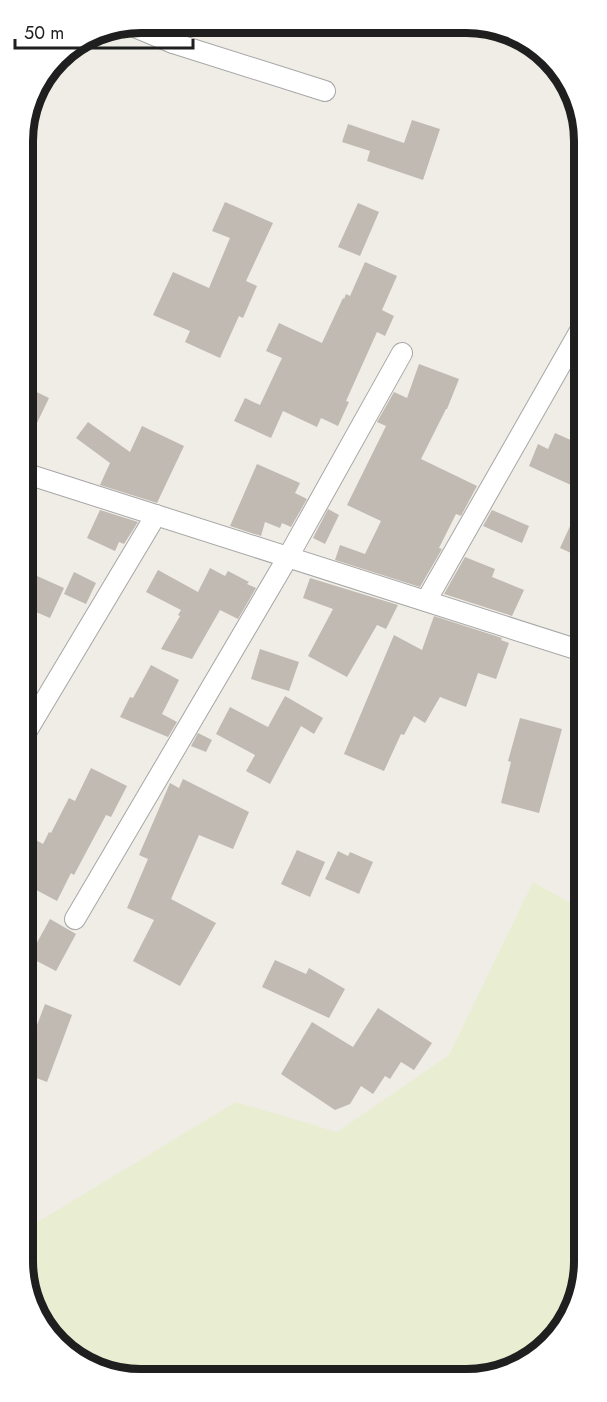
<svg xmlns="http://www.w3.org/2000/svg" width="607" height="1402" viewBox="0 0 607 1402" font-family="Jost,sans-serif">
<style>
.farmland{fill:#e9eed2}
.building{fill:#c0bab2}
.lines{fill:none;stroke-linecap:round;stroke-linejoin:round}
.street-casing{stroke:#a6a6a6;stroke-width:22}
.street{stroke:#fff;stroke-width:20}
.rim{fill:none;stroke:#1f1f1f;stroke-width:8}
</style>
<rect width="100%" height="100%" fill="#f0ede6"/>
<polygon class="farmland" points="533,882 583,910 584,1269 555,1339 496,1376 118,1377 58,1345 26,1291 26,1229 236,1102 337,1132 449,1055"/>
<g class="building">
<polygon points="412,120 440,129 423,180 367,161 370,151 342,142 348,124 404,143"/>
<polygon points="225,202 273,223 246,281 257,286 243,318 239,316 220,358 185,342 190,331 153,315 173,272 209,288 230,238 212,231"/>
<polygon points="358,203 379,212 360,256 338,247"/>
<polygon points="365,262 397,276 382,310 394,316 385,336 377,332 346,401 349,402 338,426 321,418 317,427 283,411 271,438 234,421 245,398 260,405 282,358 266,351 279,323 322,343 343,298 344,299 346,294 350,296"/>
<polygon points="419,364 459,379 447,409 446,409 421,459 477,486 461,516 456,514 439,548 442,549 420,587 335,560 340,545 365,554 381,521 347,505 386,426 377,422 394,392 407,398"/>
<polygon points="24,386 49,398 24,450"/>
<polygon points="88,422 130,452 142,426 184,446 157,503 100,485 110,463 76,438"/>
<polygon points="555,433 582,445 582,490 529,466 538,444 548,449"/>
<polygon points="257,464 300,483 295,493 307,499 291,527 282,523 280,528 265,522 261,536 230,526"/>
<polygon points="582,500 582,558 560,548"/>
<polygon points="328,509 339,515 325,544 313,538"/>
<polygon points="100,510 138,522 124,544 119,542 115,551 87,538"/>
<polygon points="492,510 529,526 522,543 483,526"/>
<polygon points="465,557 495,569 492,577 524,590 512,616 444,594"/>
<polygon points="210,568 225,576 228,571 249,582 247,584 256,588 238,619 220,610 192,659 161,649 180,616 178,615 181,610 146,592 158,570 198,592"/>
<polygon points="74,572 96,583 86,604 64,594"/>
<polygon points="37,576 64,588 50,618 24,607"/>
<polygon points="310,578 398,605 386,629 377,625 347,677 308,656 333,609 303,598"/>
<polygon points="434,616 502,638 501,640 509,643 496,679 478,673 466,707 440,697 425,723 414,716 404,735 401,734 384,771 344,754 394,635 422,650"/>
<polygon points="260,649 299,662 289,691 251,679"/>
<polygon points="151,665 179,680 162,714 177,722 168,737 120,717 130,697 133,698"/>
<polygon points="285,696 323,718 314,734 301,726 270,784 246,771 255,755 216,734 230,707 268,727"/>
<polygon points="520,718 562,729 539,813 501,803 511,762 508,761"/>
<polygon points="198,733 212,740 206,752 191,746"/>
<polygon points="91,768 127,786 111,817 106,815 74,875 71,873 57,901 25,884 25,834 43,844 49,832 51,833 69,798 75,801"/>
<polygon points="183,779 249,812 233,849 199,835 171,899 216,923 180,986 133,961 154,920 127,908 148,859 139,855 170,783 179,788"/>
<polygon points="297,850 325,862 310,897 281,884"/>
<polygon points="338,851 348,856 350,852 373,862 359,894 325,879"/>
<polygon points="50,919 76,934 56,971 29,957"/>
<polygon points="275,960 306,974 309,968 345,989 329,1018 262,987"/>
<polygon points="45,1004 72,1015 47,1082 26,1074 26,1054"/>
<polygon points="378,1008 432,1043 414,1070 401,1062 390,1079 385,1076 373,1094 361,1086 350,1104 335,1110 281,1074 312,1022 353,1047"/>
</g>
<g class="lines">
<g class="street-casing">
<g id="street">
<polyline points="130,25 173,43 184,23"/>
<polyline points="173,43 325,91"/>
<polyline points="24,473 582,651"/>
<polyline points="426,601 581,329"/>
<polyline points="25,734 156,515"/>
<polyline points="75,919 288,557 402,353"/>
</g>
</g>
<use href="#street" class="street"/>
</g>
<path d="M0 0H607V1402H0ZM141 33H466A108 108 0 0 1 574 141V1261A108 108 0 0 1 466 1369H141A108 108 0 0 1 33 1261V141A108 108 0 0 1 141 33Z" fill="#fff" fill-rule="evenodd"/>
<path class="rim" d="M141 33H466A108 108 0 0 1 574 141V1261A108 108 0 0 1 466 1369H141A108 108 0 0 1 33 1261V141A108 108 0 0 1 141 33Z"/>
<path d="M15 39v9h178v-9" fill="none" stroke="#1f1f1f" stroke-width="3"/>
<text x="24" y="39" font-size="18" fill="#1f1f1f" stroke="#ffffff" stroke-width="4.5" paint-order="stroke">50 m</text>
</svg>
